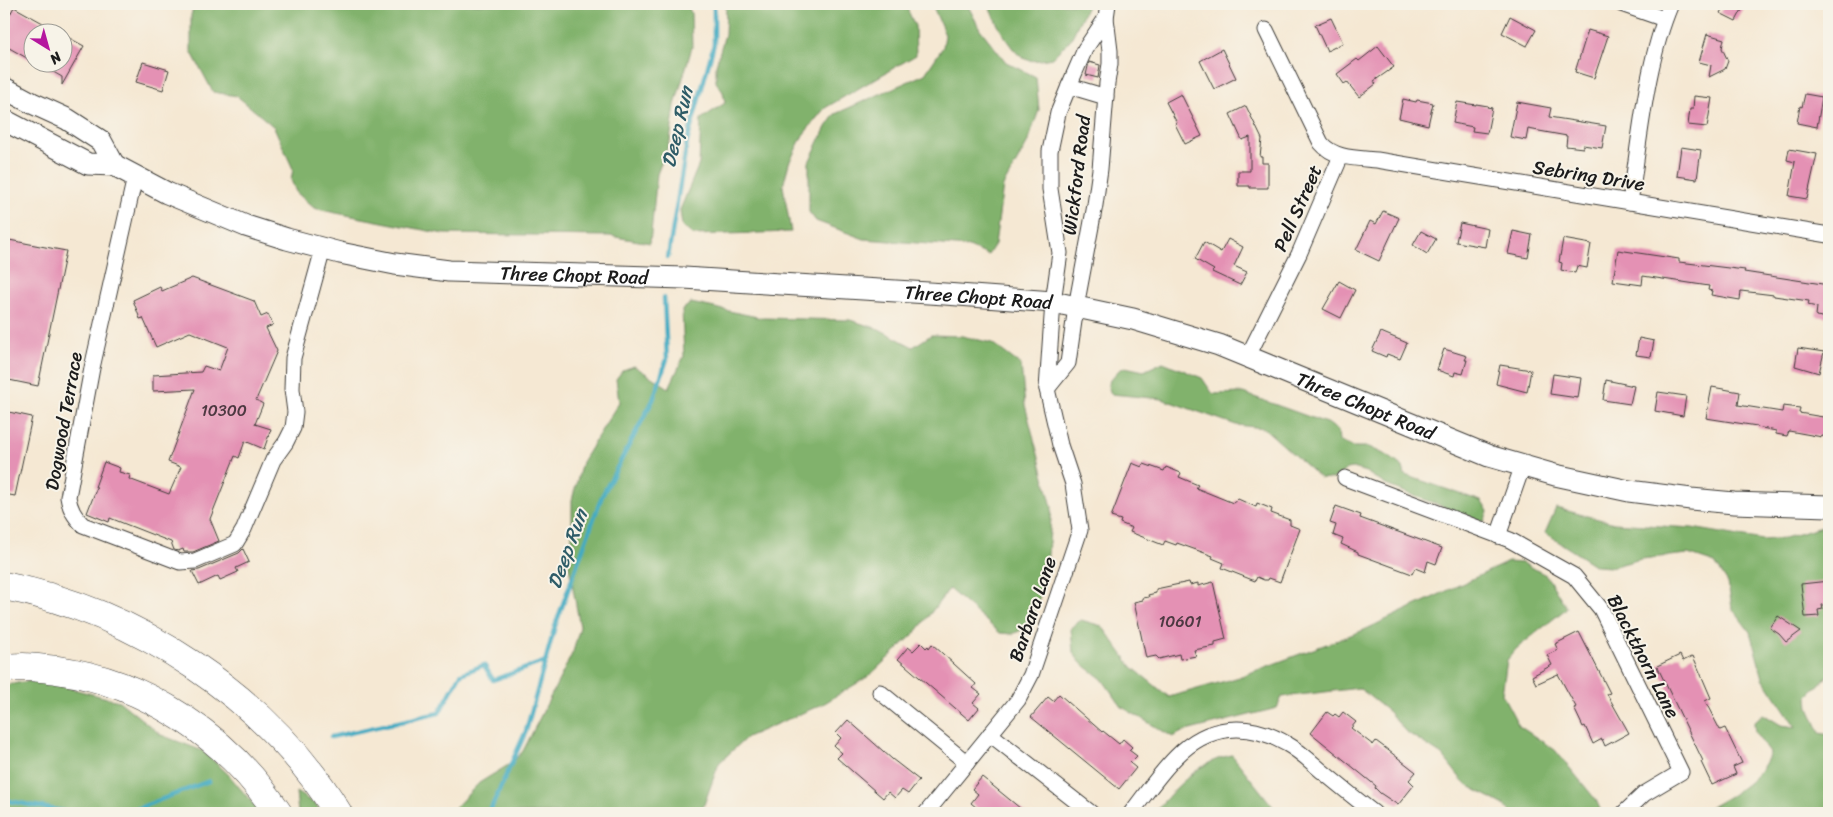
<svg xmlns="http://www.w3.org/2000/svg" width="1833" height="817" viewBox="0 0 1833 817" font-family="Sriracha,sans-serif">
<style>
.forest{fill:#81b26c;stroke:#4e6744}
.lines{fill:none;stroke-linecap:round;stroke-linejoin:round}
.stream{stroke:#43abc2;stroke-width:4.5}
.building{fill:#e491b4}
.minor-casing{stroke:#3d3b37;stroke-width:17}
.secondary-casing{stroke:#3d3b37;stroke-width:23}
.motorway-casing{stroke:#3d3b37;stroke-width:29}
.minor{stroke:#fff;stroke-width:15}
.secondary{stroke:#fff;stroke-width:21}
.motorway{stroke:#fff;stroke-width:28}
.labels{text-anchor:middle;stroke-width:4;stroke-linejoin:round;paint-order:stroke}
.number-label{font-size:16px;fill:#4e3942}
.street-label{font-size:19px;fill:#1c1c1c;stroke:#f7f3e8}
.water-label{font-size:20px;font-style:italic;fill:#2e5c67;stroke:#f7f3e8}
</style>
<rect width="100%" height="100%" fill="#f7f3e8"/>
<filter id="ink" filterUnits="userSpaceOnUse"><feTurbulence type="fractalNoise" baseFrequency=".02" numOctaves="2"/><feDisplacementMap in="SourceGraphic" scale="10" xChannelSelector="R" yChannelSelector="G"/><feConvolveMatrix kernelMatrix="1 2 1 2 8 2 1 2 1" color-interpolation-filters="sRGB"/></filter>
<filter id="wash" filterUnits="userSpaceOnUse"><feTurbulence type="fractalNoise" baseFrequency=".0096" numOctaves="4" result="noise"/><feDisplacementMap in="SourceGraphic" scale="20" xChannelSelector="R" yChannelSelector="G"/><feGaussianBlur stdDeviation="1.12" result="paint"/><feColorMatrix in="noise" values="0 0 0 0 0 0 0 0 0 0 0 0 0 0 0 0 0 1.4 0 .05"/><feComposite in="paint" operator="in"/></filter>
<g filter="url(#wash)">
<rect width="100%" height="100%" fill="#f5e8d3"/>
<g class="forest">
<polygon points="195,4 687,4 691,13 692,47 675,105 670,141 657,174 650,243 610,236 444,234 326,211 314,208 296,192 291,180 293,169 274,127 237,96 213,92 191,51 191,15"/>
<polygon points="724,4 905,4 915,26 916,55 825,108 803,135 789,163 783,186 791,232 693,235 682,226 680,210 699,164 701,119 725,103 723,92 716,82 716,65 725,34 726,8"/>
<polygon points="932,4 967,4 980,29 1006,62 1036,77 1039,110 1027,144 1003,186 995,244 988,255 969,247 864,239 816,221 809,212 809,162 826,127 835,114 925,74 943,47 945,35"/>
<path d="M 988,4 L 1088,4 L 1071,39 L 1052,58 C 1045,59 1035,62 1028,60 C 1012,57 994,18 988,4 Z"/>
<polygon points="691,303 762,318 850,320 879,329 913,347 931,335 962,336 992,343 1021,365 1025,405 1052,507 1046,577 1030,626 1013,634 1000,633 949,589 917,631 869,676 823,704 747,737 719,763 701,813 450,813 479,783 513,762 523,751 573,652 580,627 568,561 572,545 572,500 582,462 619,402 616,379 623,370 634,366 669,388 684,356 682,310"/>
<polygon points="1163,362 1202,378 1213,394 1243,393 1329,424 1338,431 1339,441 1352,447 1369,447 1388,456 1403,467 1405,475 1481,501 1488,511 1484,522 1386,485 1366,472 1353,468 1347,469 1333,479 1320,478 1264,428 1236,425 1162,399 1111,394 1108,386 1110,380 1119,370 1125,367 1144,371"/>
<path d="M 1556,508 L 1614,523 L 1692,528 L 1763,540 L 1784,538 L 1829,525 L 1829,674 L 1808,696 L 1809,708 L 1820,733 L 1829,735 L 1829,813 L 1700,813 C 1727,797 1759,784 1770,753 L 1755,733 L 1754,722 L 1763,714 L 1781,725 L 1796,727 L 1763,678 L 1750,632 L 1732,608 L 1728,583 L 1715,563 L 1688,554 L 1641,559 L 1611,567 L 1596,566 L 1545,533 Z"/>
<polygon points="1508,562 1522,563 1546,575 1567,608 1516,649 1507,660 1502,694 1519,726 1555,750 1596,800 1601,811 1599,813 1511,813 1504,805 1465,784 1442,755 1405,731 1389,712 1359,688 1282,697 1277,708 1182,732 1173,737 1122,707 1102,679 1081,663 1073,653 1071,628 1081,620 1102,626 1132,667 1169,697 1236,678 1364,630"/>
<polygon points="38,680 119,701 161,735 203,751 228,774 261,813 4,813 4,685"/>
<path d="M 1232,755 L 1278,813 L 1154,813 C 1175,788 1199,761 1232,755 Z"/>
<polygon points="296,792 315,804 323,813 298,813"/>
</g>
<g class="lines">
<g class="stream">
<polyline points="668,257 687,142 714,44 714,8 712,4"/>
<polyline points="331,737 439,713 461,674 484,665 493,680 546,661"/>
<polyline points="4,800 72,813"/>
<polyline points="126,813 209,781"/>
<polyline points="489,813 526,731 555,626 602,496 653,400 667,359 664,298"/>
</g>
</g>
<g id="blocks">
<g class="building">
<polygon points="1725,4 1745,4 1736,21 1720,13"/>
<polygon points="14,7 59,32 32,32 32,61 4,45 4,25"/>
<polygon points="1510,16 1536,30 1527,46 1502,33"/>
<polygon points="1331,18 1343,43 1327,51 1315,25"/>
<polygon points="1588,30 1608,36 1594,78 1575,72"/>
<polygon points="62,34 84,46 62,85 62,77 36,62 62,62"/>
<polygon points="1707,34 1724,39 1722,48 1728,61 1725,69 1709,77 1711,65 1699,62"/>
<polygon points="1378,46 1394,67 1374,81 1376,84 1359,97 1347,82 1344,84 1337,74 1357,59 1359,61"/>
<polygon points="1222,49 1236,78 1214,89 1200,61"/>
<polygon points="143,62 169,70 163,90 136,82"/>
<polygon points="1089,62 1100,65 1098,78 1086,75"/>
<polygon points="1181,94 1202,136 1185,144 1175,124 1177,123 1166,102"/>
<polygon points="1805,94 1822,97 1817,127 1797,123 1800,106 1802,107"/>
<polygon points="1694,96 1712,98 1707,127 1688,125 1690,109 1693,109"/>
<polygon points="1403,99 1416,102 1417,100 1433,103 1428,125 1399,118"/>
<polygon points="1457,102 1476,105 1476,104 1488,106 1487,107 1492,108 1487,133 1472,131 1473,127 1453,123"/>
<polygon points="1517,102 1551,108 1549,117 1606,126 1602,148 1583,145 1583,148 1566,146 1567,136 1528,129 1526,140 1510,137"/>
<polygon points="1246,106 1262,139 1260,157 1262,157 1262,163 1268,163 1268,188 1250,188 1250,186 1238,186 1238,171 1250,171 1250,137 1242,140 1230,114"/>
<polygon points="1681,147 1701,150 1697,179 1677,176"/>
<polygon points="1789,149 1817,154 1807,199 1789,196 1795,162 1787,160"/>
<polygon points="1383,211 1399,218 1379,261 1356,250 1370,221 1376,224"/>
<polygon points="1460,223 1488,229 1485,247 1456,242"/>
<polygon points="1421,231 1436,239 1427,254 1413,245"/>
<polygon points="1513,231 1532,235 1528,258 1508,254"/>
<polygon points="4,239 66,251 38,386 4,379"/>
<polygon points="1228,239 1243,247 1234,266 1247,272 1240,285 1212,272 1214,270 1195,259 1204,242 1221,252"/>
<polygon points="1563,239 1591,244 1587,268 1577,266 1575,273 1561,270 1562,263 1559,262"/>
<polygon points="1618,250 1679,259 1679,262 1745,270 1744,272 1829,285 1829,318 1816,316 1817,307 1808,305 1809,301 1774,296 1774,295 1741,291 1740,300 1711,295 1712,291 1708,290 1709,286 1643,276 1642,285 1613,281"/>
<polygon points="192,278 254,301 261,317 268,314 273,325 266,328 277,351 256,400 263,404 255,424 271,429 264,449 245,441 239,458 235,456 210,519 219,541 193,552 184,552 183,549 178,551 174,550 171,542 110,518 109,522 87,513 97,487 95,487 104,462 120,468 119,472 130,475 129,479 169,494 181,467 168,462 195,389 153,391 153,375 201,372 204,366 219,371 228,347 190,332 156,347 143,318 140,319 133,300 160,287 162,291"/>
<polygon points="1339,281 1355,290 1341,318 1323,309"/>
<polygon points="1381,332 1407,343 1400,359 1387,354 1386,357 1372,351"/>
<polygon points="1639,338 1654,341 1651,357 1636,355"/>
<polygon points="1798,348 1824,352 1819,373 1795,366"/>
<polygon points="1444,349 1467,356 1465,360 1467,360 1463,374 1455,372 1454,376 1437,370"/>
<polygon points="1500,365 1531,370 1527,392 1496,384"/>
<polygon points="1553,374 1581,378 1578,398 1550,394"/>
<polygon points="1606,380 1634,386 1630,404 1603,400"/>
<polygon points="1712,387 1740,392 1738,405 1782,412 1783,406 1800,408 1799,413 1829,418 1829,437 1822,436 1822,437 1789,431 1787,436 1776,434 1776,431 1757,427 1757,426 1706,418"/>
<polygon points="1658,392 1686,396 1683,416 1655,411"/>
<polygon points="4,411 32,417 15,496 4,494"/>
<polygon points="1132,463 1142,467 1144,464 1164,471 1166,467 1181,473 1179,477 1198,485 1196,488 1233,503 1238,499 1256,507 1257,503 1272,509 1271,513 1290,520 1290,525 1300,529 1280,582 1269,578 1268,580 1264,580 1257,577 1255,581 1222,568 1224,563 1212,558 1213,556 1177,543 1176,545 1165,541 1163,545 1130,532 1132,528 1120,523 1121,520 1111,517"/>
<polygon points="1336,506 1361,515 1360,518 1442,548 1436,564 1428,561 1425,572 1415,568 1412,574 1358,554 1358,552 1341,544 1343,539 1333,535 1336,525 1330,523"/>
<polygon points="243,549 249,562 236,568 238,572 220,580 218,576 199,585 192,571 199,570 239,553"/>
<polygon points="1829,581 1829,604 1822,605 1823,609 1818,610 1819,616 1805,617 1801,584"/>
<polygon points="1189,582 1190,585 1198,583 1198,586 1213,582 1226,639 1215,642 1215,646 1194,650 1196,656 1180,659 1179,654 1159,659 1156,656 1146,658 1134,602 1143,600 1143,598 1149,597 1148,595 1156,593 1156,589"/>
<polygon points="1778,616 1801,631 1786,642 1779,634 1770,628"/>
<polygon points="1579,632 1610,693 1607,694 1629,733 1605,746 1602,739 1593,744 1585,726 1583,727 1574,708 1576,707 1558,674 1536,684 1532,676 1552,665 1547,655 1558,650 1555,644"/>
<polygon points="921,643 926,648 928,646 929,648 932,644 976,684 973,688 981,694 973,703 979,708 969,720 898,659 908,647 913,651"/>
<polygon points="1680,655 1683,661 1693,656 1711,698 1705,701 1720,730 1725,728 1742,763 1733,767 1736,774 1712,785 1701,762 1703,761 1657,666"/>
<polygon points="1059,694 1102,732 1103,731 1119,744 1123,739 1132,747 1129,750 1137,756 1130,763 1136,768 1119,789 1031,717 1048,697 1053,701"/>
<polygon points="1327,712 1333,716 1335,714 1339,717 1343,712 1356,722 1351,728 1373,745 1376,741 1384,747 1416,772 1409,780 1414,785 1398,805 1380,793 1375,788 1376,786 1311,733"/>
<polygon points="848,720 892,759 919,780 908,794 902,790 895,798 888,792 883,798 837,758 842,753 834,746 841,738 836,733"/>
<polygon points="982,777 1026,813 983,813 971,803 978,794 972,789"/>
</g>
</g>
</g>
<g filter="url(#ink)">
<use href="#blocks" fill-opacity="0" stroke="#3d3b37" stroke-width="1"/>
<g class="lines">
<g class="minor-casing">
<g id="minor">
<polyline points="1621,4 1664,19"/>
<path d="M 1266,30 L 1321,143 C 1334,159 1358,158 1377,160 L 1829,235"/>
<polyline points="1069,86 1106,97"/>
<path d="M 135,177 L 92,368 L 68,497 C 70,509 74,516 83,525 L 180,562 L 195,561 L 235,544 L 244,529 L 273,460 L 286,442 L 293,428 L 295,412 L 292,389 L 293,358 L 323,249"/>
<path d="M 1630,202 C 1640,139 1646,62 1671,4"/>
<polyline points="1248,356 1299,254 1341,156"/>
<polyline points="1047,389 1068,363 1076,307 1095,205 1100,169 1107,83 1110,64 1110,51 1106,18 1108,4"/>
<polyline points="1345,478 1510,540 1574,576 1601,609 1681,772 1644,794 1624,813"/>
<polyline points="1498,536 1523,465"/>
<polyline points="880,692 967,763"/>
<polyline points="990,734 1091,813"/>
<polyline points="926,813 1018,700 1031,675 1080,530 1073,484 1060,445 1047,389 1053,302 1060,253 1050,189 1050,151 1058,113 1069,86 1085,49 1106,18"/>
<path d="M 1131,813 C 1145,795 1159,774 1176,757 C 1208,724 1248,721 1287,744 C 1300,751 1312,763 1323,772 C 1340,786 1357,800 1374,813"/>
</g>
</g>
<g class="secondary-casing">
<g id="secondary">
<polyline points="4,88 32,103 67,119 101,141 114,165"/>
<path id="s1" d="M 4,120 L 88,164 L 114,165 L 167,193 L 246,226 L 287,239 L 340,253 L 395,264 L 449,271 L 684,278 L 945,294 L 1053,302 L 1133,319 L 1219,345 L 1489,456 L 1555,475 L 1629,491 L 1691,499 L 1734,503 L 1829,506"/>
</g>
</g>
<g class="motorway-casing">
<g id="motorway">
<path d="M 4,586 C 136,611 268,698 338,813"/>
<path d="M 4,669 C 21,665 40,668 57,670 C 146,682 229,738 278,813"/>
</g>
</g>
<use href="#minor" class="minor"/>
<use href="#secondary" class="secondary"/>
<use href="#motorway" class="motorway"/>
</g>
</g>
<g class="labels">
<g class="number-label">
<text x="224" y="416">10300</text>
<text x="1180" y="627">10601</text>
</g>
<g class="street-label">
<text transform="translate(1076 175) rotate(-83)" y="7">Wickford Road</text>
<text transform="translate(1589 175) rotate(9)" y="7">Sebring Drive</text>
<text transform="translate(1297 208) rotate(-66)" y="7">Pell Street</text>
<text dy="7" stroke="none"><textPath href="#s1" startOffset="600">Three Chopt Road</textPath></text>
<text dy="7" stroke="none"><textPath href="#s1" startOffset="1005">Three Chopt Road</textPath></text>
<text dy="7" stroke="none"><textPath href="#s1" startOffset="1410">Three Chopt Road</textPath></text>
<text transform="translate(63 421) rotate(-80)" y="7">Dogwood Terrace</text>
<text transform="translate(1032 609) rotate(-71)" y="7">Barbara Lane</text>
<text transform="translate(1644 656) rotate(63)" y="7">Blackthorn Lane</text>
</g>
<g class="water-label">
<text transform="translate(677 127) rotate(-77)" y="7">Deep Run</text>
<text transform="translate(567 549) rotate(-70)" y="7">Deep Run</text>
</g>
</g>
<rect width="1833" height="817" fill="none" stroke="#f7f3e8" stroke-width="20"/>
<g transform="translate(48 48) rotate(143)"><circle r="24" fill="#f7f3e8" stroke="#9f9d96"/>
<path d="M0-4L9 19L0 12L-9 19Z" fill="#b5179e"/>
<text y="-8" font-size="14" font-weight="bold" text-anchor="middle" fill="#1c1c1c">N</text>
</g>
</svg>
